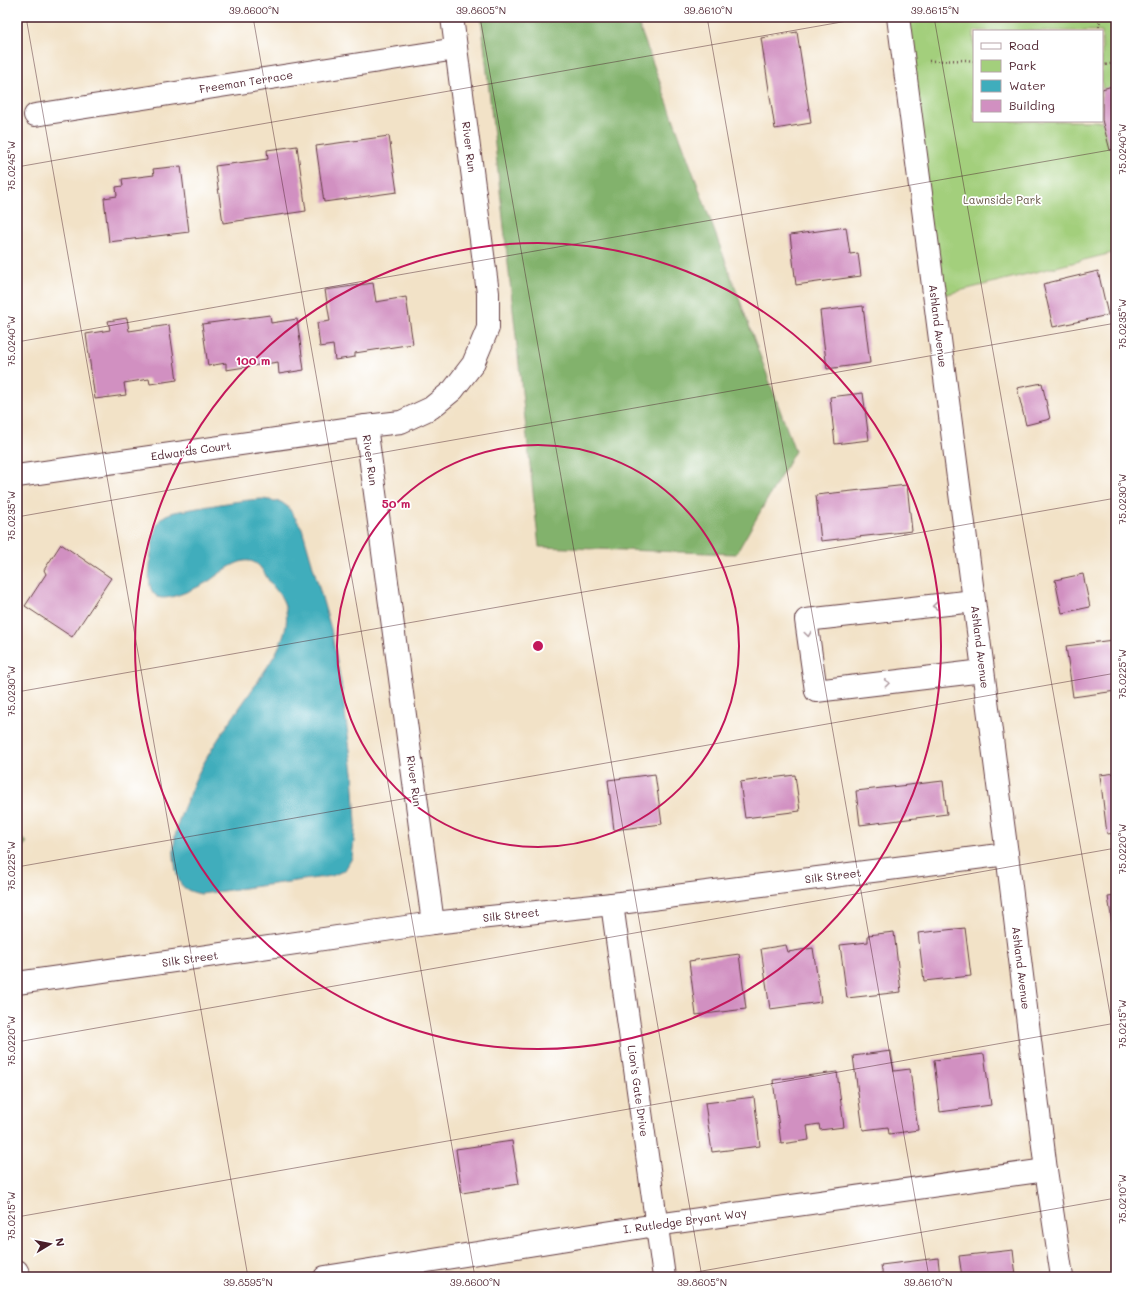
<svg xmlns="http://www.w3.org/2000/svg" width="1133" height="1294" viewBox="0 0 1133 1294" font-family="Mali,sans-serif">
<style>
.green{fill:#a3cf7c;stroke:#767754;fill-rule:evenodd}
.forest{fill:#82b26c;stroke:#66684c}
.water{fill:#3fadbc;stroke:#446674}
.building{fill:#d190c1}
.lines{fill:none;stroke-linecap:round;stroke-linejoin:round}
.minor-casing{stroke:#633c42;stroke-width:24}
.path{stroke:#633c42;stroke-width:2.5;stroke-dasharray:1 3;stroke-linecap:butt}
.minor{stroke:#fff;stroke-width:22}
.oneway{stroke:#ae9aa0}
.ticks{fill:none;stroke:#4a1f2b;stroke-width:1;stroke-opacity:0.45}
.ring{fill:none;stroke:#c2185b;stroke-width:2}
.labels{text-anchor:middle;stroke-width:3.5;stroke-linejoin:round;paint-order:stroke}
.street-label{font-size:11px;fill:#4a1f2b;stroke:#fff}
.park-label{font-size:11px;fill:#655443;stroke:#fff}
.centre{fill:#c2185b;stroke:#fff;stroke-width:2}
.ring-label{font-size:12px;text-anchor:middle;font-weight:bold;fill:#c2185b;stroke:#fff;stroke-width:3.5;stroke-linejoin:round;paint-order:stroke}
.neatline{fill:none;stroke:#4a1f2b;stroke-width:1.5}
.ticks-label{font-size:10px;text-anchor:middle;fill:#4a1f2b}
</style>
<rect width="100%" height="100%" fill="#fff"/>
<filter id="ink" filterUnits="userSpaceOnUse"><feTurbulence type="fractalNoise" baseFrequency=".025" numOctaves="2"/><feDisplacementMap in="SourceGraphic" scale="8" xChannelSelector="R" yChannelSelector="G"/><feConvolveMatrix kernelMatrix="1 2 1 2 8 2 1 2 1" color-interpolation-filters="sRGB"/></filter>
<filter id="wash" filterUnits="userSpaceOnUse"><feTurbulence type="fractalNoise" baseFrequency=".012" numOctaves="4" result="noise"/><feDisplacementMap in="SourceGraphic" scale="16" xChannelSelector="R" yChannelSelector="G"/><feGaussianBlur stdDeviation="0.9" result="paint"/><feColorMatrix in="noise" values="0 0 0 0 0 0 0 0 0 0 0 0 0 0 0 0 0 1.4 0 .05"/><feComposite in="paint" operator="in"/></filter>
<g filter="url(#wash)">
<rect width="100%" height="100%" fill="#f2e2c7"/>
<path class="green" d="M 912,17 L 1116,17 L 1116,252 L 935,297 L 900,20 ZM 974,31 L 1102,31 L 1102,121 L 974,121 Z"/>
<g class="forest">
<polygon points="481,17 636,17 795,451 736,554 539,547"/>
<polygon points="17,836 27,842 17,853"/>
</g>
<path class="water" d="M 263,499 L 281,502 L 288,507 L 302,528 L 331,629 L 341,683 L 353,772 L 356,823 L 352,858 L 345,870 L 332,876 L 201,894 C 181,890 178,884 175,864 C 171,841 178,820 188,798 C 191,789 195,779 200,770 C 216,739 238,711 258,681 C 272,659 294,632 284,603 C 281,595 274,588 269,581 C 263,571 258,559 244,561 C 232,563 219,574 209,581 C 199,587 168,602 158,597 C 147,591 149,575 150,565 C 151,554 153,524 163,517 C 171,511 183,511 192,509 C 216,505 239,500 263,499 Z"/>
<g id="blocks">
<g class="building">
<polygon points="797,32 811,123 775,129 761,38"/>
<polygon points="1116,85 1116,149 1110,150 1102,120 1102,89"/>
<polygon points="389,136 397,192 324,202 316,146"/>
<polygon points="297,146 306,211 223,223 215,166 268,159 267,150"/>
<polygon points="181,166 189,232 109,242 104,198 117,196 116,187 123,186 122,179 154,175 153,169"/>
<polygon points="846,227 850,254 858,253 861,276 796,285 790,235"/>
<polygon points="1098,271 1108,315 1053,327 1043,284"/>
<polygon points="373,283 376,302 406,297 413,344 355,353 355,357 335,360 333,345 320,347 317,323 330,321 325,290"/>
<polygon points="863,306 870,363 827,369 820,311"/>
<polygon points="270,315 271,323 297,319 304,370 279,374 278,362 226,370 226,363 208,366 202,324"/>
<polygon points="127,318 129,331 169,325 177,380 150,384 149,379 124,383 126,395 95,399 86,334 110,330 108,321"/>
<polygon points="1042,383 1050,419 1026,425 1017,388"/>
<polygon points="863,393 869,440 835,444 830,397"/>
<polygon points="907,485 912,531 821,541 816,495"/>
<polygon points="61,544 111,578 72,637 25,606 46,574 44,570"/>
<polygon points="1083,574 1090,607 1062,613 1055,580"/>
<polygon points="1113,640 1116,663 1116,691 1073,697 1066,646"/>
<polygon points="1116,773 1116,833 1107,834 1100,775"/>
<polygon points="655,774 662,824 614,830 608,780"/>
<polygon points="795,775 800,811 745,818 740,782"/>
<polygon points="943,781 947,814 860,825 856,791"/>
<polygon points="1116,896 1116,940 1115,940 1108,897"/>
<polygon points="965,928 971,976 924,981 918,933"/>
<polygon points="894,932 901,992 847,998 840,945 868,942 868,935"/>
<polygon points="786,945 788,952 813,948 821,1002 770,1009 761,949"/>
<polygon points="739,954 746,1009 696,1015 689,961"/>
<polygon points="891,1051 894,1071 910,1069 918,1130 889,1134 888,1127 863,1130 853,1056"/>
<polygon points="984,1054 991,1105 940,1112 934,1060"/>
<polygon points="837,1072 844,1127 820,1130 819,1124 807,1126 809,1140 781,1144 773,1080"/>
<polygon points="754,1097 760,1146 712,1152 705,1103"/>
<polygon points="512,1141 519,1184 462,1193 456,1149"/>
<polygon points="1013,1250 1016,1277 962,1277 959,1256"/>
<polygon points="938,1258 940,1277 883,1277 881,1265"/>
</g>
</g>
</g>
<g filter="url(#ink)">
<use href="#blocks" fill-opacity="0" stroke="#633c42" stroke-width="1"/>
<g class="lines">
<g class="minor-casing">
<g id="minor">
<polyline points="898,17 1007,854 1046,1170 1062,1277"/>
<polyline points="35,115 456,49"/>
<polyline points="17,476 366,426"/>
<polyline points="974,601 806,620 816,691 983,671"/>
<polyline points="612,904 664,1277"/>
<polyline points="433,923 366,426 401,422 431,408 453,390 473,364 488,328 488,293 452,17"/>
<polyline points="17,983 160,963 433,923 612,904 1007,854"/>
<polyline points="17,1271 20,1277"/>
<polyline points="325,1277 656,1225 1046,1170"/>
</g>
</g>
<g class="path">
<polyline points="1099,31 1100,17"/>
<polyline points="929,61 966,60 974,61"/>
<polyline points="1102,64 1104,65 1116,63"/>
</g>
<use href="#minor" class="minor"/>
</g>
<defs><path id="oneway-chevron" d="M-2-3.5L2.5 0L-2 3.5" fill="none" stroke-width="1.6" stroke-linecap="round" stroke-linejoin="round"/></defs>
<g class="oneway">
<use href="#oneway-chevron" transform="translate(935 606) rotate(174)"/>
<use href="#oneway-chevron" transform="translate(808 634) rotate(82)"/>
<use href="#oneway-chevron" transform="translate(887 683) rotate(-7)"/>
</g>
</g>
<path class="ticks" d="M 26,17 L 248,1277M 253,17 L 475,1277M 480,17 L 702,1277M 707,17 L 929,1277M 934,17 L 1116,1048M 17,167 L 870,17M 17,342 L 1116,149M 17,517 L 1116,323M 17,692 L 1116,498M 17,867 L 1116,673M 17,1042 L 1116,848M 17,1217 L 1116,1023M 17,1252 L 21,1277M 668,1277 L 1116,1198"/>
<g class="ring">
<circle cx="538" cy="646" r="201"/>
<circle cx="538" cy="646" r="403"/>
</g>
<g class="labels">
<g class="street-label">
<text transform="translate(246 82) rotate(-9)" y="4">Freeman Terrace</text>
<text transform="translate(469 147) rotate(83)" y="4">River Run</text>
<text transform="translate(938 326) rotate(83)" y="4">Ashland Avenue</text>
<text transform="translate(191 451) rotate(-8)" y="4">Edwards Court</text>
<text transform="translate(370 460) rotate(82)" y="4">River Run</text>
<text transform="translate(980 647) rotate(83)" y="4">Ashland Avenue</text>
<text transform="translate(414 781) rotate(82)" y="4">River Run</text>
<text transform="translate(833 876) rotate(-7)" y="4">Silk Street</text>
<text transform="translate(511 915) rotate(-6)" y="4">Silk Street</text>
<text transform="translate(190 959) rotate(-8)" y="4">Silk Street</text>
<text transform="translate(1021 968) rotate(83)" y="4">Ashland Avenue</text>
<text transform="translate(638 1091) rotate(82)" y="4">Lion's Gate Drive</text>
<text transform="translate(685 1221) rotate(-8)" y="4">I. Rutledge Bryant Way</text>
</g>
<g class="park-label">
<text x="1002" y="204">Lawnside Park</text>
</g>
</g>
<circle cx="538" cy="646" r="6" class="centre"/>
<g class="ring-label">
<text x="253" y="365">100 m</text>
<text x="396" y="508">50 m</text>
</g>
<rect width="1133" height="1294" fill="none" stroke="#fff" stroke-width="44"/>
<rect x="973" y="30" width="130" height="92" fill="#ffffff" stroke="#b7a5aa"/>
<rect x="981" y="43" width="20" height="6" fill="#ffffff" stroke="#b7a5aa"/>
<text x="1009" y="50" font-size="12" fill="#4a1f2b">Road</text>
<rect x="981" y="60" width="20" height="12" fill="#a3cf7c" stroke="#b7a5aa"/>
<text x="1009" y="70" font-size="12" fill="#4a1f2b">Park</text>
<rect x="981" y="80" width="20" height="12" fill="#3fadbc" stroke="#b7a5aa"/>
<text x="1009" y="90" font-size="12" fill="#4a1f2b">Water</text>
<rect x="981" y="100" width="20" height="12" fill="#d190c1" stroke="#b7a5aa"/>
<text x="1009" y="110" font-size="12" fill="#4a1f2b">Building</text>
<g transform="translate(50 1244) rotate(80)" stroke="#ffffff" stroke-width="3" paint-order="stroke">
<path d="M0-3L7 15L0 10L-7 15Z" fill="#4a1f2b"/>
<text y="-6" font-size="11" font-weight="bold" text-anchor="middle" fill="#4a1f2b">N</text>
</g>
<rect x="22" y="22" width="1089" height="1250" class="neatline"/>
<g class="ticks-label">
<text x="254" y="14">39.8600°N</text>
<text x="481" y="14">39.8605°N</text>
<text x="708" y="14">39.8610°N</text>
<text x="935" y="14">39.8615°N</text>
<text transform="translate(1122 149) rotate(-90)" y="4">75.0240°W</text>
<text transform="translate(11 166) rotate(-90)" y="4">75.0245°W</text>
<text transform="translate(1122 324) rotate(-90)" y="4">75.0235°W</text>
<text transform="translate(11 341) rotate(-90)" y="4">75.0240°W</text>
<text transform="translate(1122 499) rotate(-90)" y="4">75.0230°W</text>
<text transform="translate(11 516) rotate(-90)" y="4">75.0235°W</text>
<text transform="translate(1122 674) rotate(-90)" y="4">75.0225°W</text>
<text transform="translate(11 691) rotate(-90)" y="4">75.0230°W</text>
<text transform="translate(1122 849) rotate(-90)" y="4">75.0220°W</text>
<text transform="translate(11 866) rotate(-90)" y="4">75.0225°W</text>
<text transform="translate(1122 1024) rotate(-90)" y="4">75.0215°W</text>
<text transform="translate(11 1041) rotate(-90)" y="4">75.0220°W</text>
<text transform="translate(1122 1199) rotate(-90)" y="4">75.0210°W</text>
<text transform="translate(11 1216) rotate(-90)" y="4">75.0215°W</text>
<text x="248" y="1286">39.8595°N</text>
<text x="475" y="1286">39.8600°N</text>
<text x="702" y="1286">39.8605°N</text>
<text x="928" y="1286">39.8610°N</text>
</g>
</svg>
